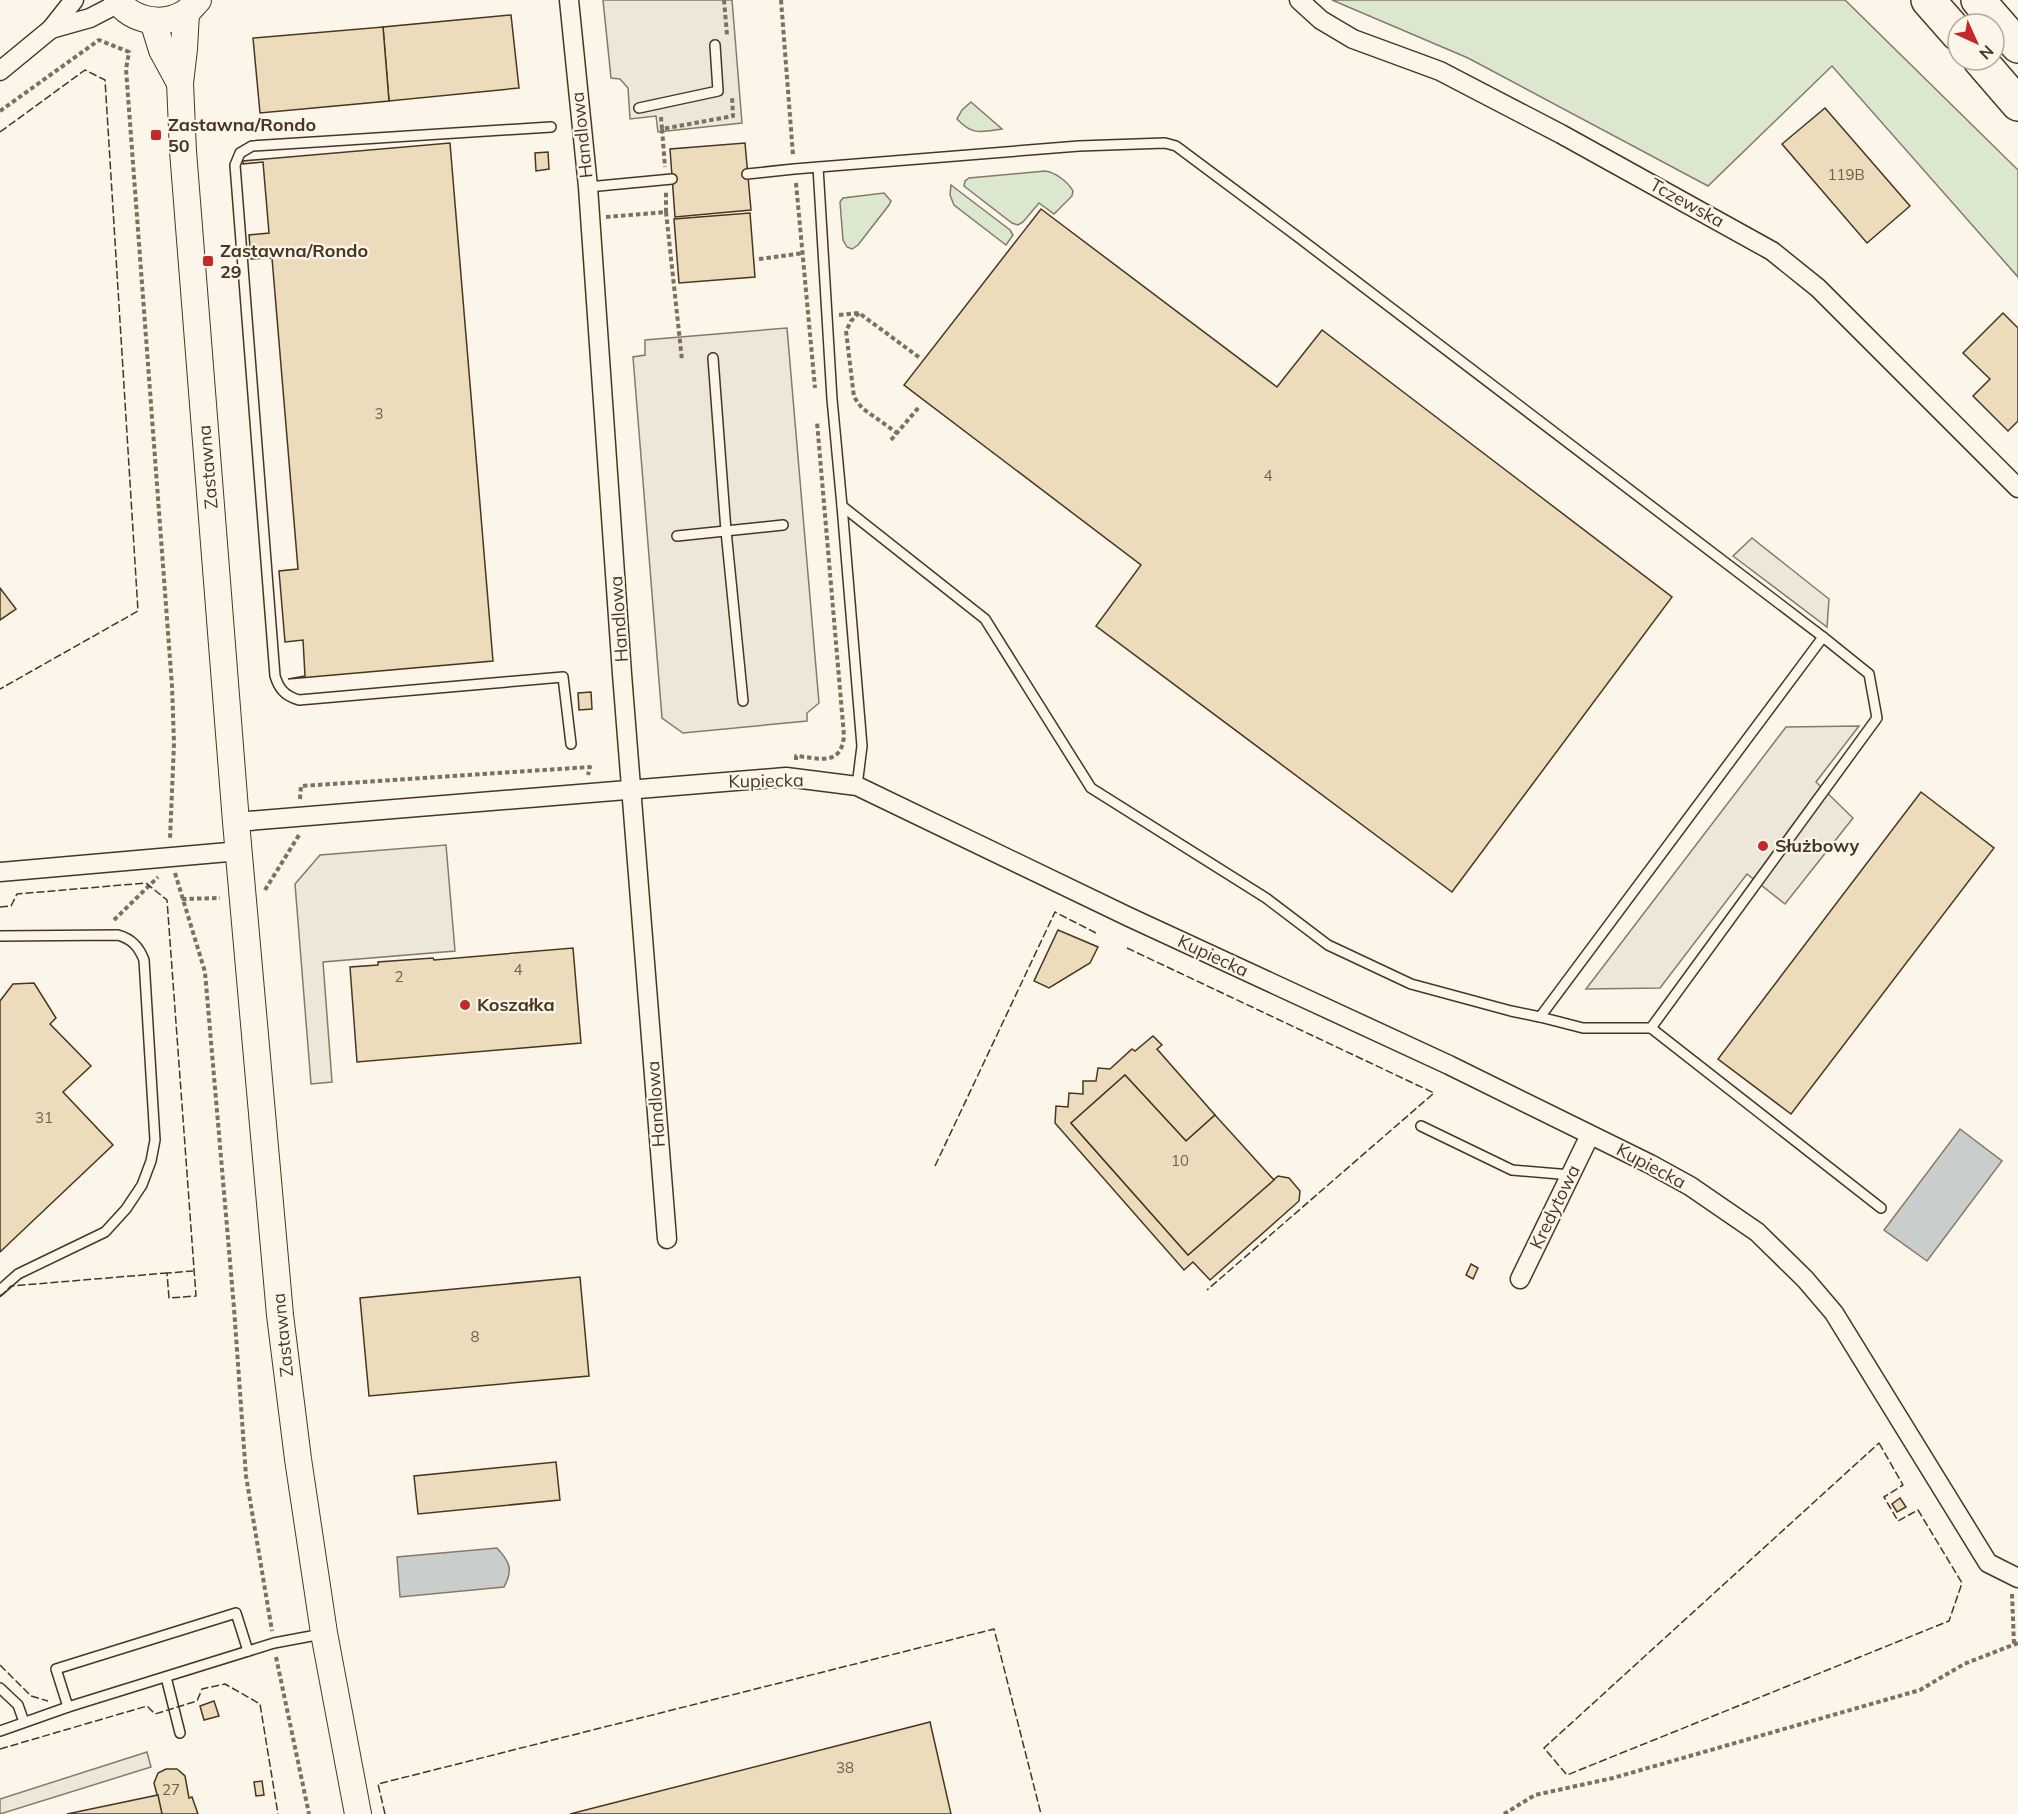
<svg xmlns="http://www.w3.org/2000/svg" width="2018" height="1814" viewBox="0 0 2018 1814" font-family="Mulish,sans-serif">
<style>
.green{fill:#dce7d0;stroke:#887966;stroke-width:1.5}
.parking{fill:#ede7d9;stroke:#887966;stroke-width:1.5}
.water{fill:#c9cecd;stroke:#887966;stroke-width:1.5}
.building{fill:#ecdcbc;stroke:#4a3520;stroke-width:1.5}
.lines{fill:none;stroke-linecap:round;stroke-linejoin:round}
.lane-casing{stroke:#4a3520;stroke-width:12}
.street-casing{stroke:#4a3520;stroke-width:21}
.secondary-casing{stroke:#4a3520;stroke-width:28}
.highway-casing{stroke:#4a3520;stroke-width:36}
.path{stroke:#7f6f5c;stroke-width:4;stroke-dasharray:4.5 3;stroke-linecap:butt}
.lane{stroke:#fbf6e9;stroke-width:9}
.street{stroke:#fbf6e9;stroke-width:18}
.secondary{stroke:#fbf6e9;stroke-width:26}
.highway{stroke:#fbf6e9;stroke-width:33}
.fence{stroke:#4a3520;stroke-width:1.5;stroke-dasharray:8 3;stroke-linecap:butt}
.poi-dot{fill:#c62828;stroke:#fbf6e9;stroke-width:2}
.labels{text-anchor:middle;stroke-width:4.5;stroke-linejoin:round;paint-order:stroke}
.number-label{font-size:15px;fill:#725f47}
.poi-label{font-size:18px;font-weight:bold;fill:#4a3520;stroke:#fbf6e9;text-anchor:start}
.street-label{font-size:18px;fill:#4a3520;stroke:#fbf6e9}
</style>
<rect width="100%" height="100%" fill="#fbf6e9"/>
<g class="green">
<polygon points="1332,0 1845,0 2018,170 2018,277 1832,66 1708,186 1468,58"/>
<path d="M 971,102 L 1002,129 C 981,132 973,136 957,119 L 962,110 Z"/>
<path d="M 1045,171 C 1055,172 1068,182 1073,191 L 1072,196 L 1054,214 L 1039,203 L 1023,222 L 1018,225 L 1012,223 L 964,186 L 965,181 L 969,178 Z"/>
<polygon points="951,185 1010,230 1013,235 1006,245 954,205 950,195"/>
<polygon points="884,193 891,201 889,205 858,245 852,249 847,247 843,240 840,202 843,198"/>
</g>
<g class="parking">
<polygon points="603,0 732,0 742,123 658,132 656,116 630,119 628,88 620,79 611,78"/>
<polygon points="787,328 819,703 807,713 807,721 683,733 662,718 633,357 645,355 645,340"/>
<polygon points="1752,538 1829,599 1827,627 1733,556"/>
<polygon points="1859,726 1816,782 1853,818 1785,904 1747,874 1660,988 1586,989 1786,727"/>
<polygon points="446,845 455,951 323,962 332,1082 311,1084 295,884 320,855"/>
<polygon points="147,1752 151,1767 0,1814 0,1799"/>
</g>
<g class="water">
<polygon points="1960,1129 2002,1161 1927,1261 1884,1230"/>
<path d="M 497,1548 C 509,1561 514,1569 504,1587 L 400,1597 L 397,1557 Z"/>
</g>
<g class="building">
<polygon points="511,15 519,88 389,101 383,27"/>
<polygon points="383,27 389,101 260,113 253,38"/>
<polygon points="1825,108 1910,206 1867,243 1782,144"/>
<polygon points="450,143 493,661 288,679 305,676 303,640 285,642 279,571 298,569 272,258 251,259 249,235 269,233 263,162 243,164 243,161"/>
<polygon points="745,143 751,210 675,217 670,149"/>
<polygon points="548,152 549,169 536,171 535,153"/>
<polygon points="1041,209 1277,387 1322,330 1672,597 1452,892 1096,626 1141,565 904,385"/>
<polygon points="750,213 755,277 679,283 674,219"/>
<polygon points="2003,313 2018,328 2018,421 2008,431 1973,396 1990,379 1963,353"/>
<polygon points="0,588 16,609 0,620"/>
<polygon points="591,692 592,709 579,710 578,693"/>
<polygon points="1921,792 1994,848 1791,1114 1718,1059"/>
<polygon points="1058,930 1098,947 1090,963 1049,988 1034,981"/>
<polygon points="573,948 581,1043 357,1062 350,967 378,965 378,962 433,958 434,960"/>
<polygon points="34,983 56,1018 50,1024 91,1066 63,1092 113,1145 0,1252 0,1001 13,984"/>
<polygon points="1153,1036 1162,1045 1157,1049 1215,1115 1186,1141 1125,1075 1071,1123 1188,1255 1278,1176 1289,1178 1300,1191 1299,1201 1210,1280 1193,1262 1184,1270 1055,1123 1056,1106 1068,1107 1069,1093 1083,1094 1083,1081 1096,1081 1098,1068 1110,1069 1132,1049 1135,1051"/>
<polygon points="1125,1075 1186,1141 1215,1115 1274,1180 1188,1255 1071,1123"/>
<polygon points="1471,1264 1478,1268 1473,1279 1466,1275"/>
<polygon points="580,1277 589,1376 369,1396 360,1298"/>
<polygon points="556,1462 560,1500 418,1514 414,1476"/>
<polygon points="1900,1498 1906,1507 1897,1512 1892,1504"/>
<polygon points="214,1701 219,1716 204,1720 200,1706"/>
<polygon points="930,1722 951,1814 570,1814"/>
<polygon points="166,1769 177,1769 185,1776 189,1798 192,1797 198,1814 162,1814 154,1783 158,1773"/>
<polygon points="262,1781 264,1795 256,1796 254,1782"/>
<polygon points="158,1795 162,1814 67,1814"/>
</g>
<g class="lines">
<g class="lane-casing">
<g id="lane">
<polyline points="639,108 718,91 715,45"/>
<path d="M 551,127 L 252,146 L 240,153 L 235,165 L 275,676 C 279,689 285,696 299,700 L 563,677 L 571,744"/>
<polyline points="747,174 794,169 1079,146 1165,143 1176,146 1298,237 1823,637 1540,1017 1511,1011 1411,984 1328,945 1266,898 1091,788 985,619 842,506 832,399 818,167"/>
<polyline points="588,187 672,179"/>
<polyline points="713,358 726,531 743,701"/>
<polyline points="842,506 862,746 857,786"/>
<polyline points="677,536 783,525"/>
<path d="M 0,936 L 118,935 C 132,939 139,947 144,960 L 155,1140 L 151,1161 L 142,1185 L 126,1209 L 105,1232 L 18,1274 L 0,1290"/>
<polyline points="1540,1017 1583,1028 1651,1028 1877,718 1869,674 1823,637"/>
<polyline points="1651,1028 1881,1208"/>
<polyline points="1421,1126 1512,1170 1571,1175"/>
<polyline points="166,1677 180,1733"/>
<polyline points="0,1688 18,1705 24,1722"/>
<polyline points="68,1707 56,1669 236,1613 248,1651"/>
<polyline points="0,1731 68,1707 274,1643 322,1634"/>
</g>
</g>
<g class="street-casing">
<g id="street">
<polyline points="569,0 588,187 622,674 667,1239"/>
<polyline points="1299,0 1321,20 1353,39 1440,71 1561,134 1772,251 1818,288 2018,488"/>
<polyline points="51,29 90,18 119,3"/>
<polyline points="0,71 51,29 74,0"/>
<polyline points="236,822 786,777 857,786 1129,917 1449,1065 1650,1164 1690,1186 1757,1232 1805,1279 1834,1313 1988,1563 2018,1578"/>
<polyline points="0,872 240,851"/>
<polyline points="1520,1279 1590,1135"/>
</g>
</g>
<g class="secondary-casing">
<g id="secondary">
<path d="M 117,0 C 132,21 163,27 185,13 C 190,10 194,4 198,0"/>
<polyline points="186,13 184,49 180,83 183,151 236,822 280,1315 298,1459 324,1633 358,1814"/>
<polyline points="153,21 162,50 180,83"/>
</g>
</g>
<g class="highway-casing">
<g id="highway">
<polyline points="1928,0 1958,34"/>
<polyline points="1978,0 2018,46"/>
<polyline points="1980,60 2018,104"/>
</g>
</g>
<g class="path">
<polyline points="724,0 727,35"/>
<polyline points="781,0 793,155"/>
<polyline points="0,111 99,40 129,52 126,69 172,686 174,743 170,839"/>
<polyline points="661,117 662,129 733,116 732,96"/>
<polyline points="662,129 665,167"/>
<polyline points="796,183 815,388"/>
<polyline points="666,212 682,360"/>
<polyline points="606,217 666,212 666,192"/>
<polyline points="759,259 804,253"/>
<polyline points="859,313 851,321 846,331 854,397 862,408 897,433"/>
<polyline points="839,315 859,313 920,358"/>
<polyline points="891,440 919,407"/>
<path d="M 796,760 L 796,756 C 819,758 841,767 844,736 L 817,422"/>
<polyline points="300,799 301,786 590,767 588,775"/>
<polyline points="175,873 205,972 234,1308 246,1476 272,1631"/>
<polyline points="265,890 299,835"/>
<polyline points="182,899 220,898"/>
<polyline points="114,920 158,877"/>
<polyline points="2012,1594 2014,1644"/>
<polyline points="276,1657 309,1814"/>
<polyline points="1504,1814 1535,1795 1613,1778 1920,1690 1964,1664 2018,1643"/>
</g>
<use href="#lane" class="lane"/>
<use href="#street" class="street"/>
<use href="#secondary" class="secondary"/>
<use href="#highway" class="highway"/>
<g class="fence">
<polyline points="0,132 85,70 105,80 138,611 0,689"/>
<polyline points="0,907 11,906 17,894 146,883 167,900 196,1296 169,1298 167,1273 193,1271"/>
<polyline points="1127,948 1434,1093 1207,1290"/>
<polyline points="935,1166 1055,912 1096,933"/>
<polyline points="0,1297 11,1286 167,1273"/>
<polygon points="1879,1443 1903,1485 1884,1497 1898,1521 1918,1510 1962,1583 1949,1621 1567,1775 1544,1748"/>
<polyline points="0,1665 31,1696 48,1701"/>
<polyline points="0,1749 147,1706 155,1714 197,1701 202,1689 225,1684 260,1704 278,1814"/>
<polyline points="385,1814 378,1784 994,1629 1041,1814"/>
</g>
</g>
<g class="poi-dot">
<rect x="150" y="129" width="12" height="12" rx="3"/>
<rect x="202" y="255" width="12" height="12" rx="3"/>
<circle cx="1763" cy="846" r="6"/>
<circle cx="465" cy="1005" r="6"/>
</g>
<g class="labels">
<g class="number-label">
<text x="1846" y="180">119B</text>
<text x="379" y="419">3</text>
<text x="1268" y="481">4</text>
<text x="518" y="975">4</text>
<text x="399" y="982">2</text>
<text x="44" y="1123">31</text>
<text x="1180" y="1166">10</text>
<text x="475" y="1342">8</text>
<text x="845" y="1773">38</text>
<text x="171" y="1795">27</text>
</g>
<g class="poi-label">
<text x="168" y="131">Zastawna/Rondo<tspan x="168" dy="21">50</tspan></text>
<text x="220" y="257">Zastawna/Rondo<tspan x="220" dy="21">29</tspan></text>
<text x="1775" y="852">Służbowy</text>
<text x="477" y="1011">Koszałka</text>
</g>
<g class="street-label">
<text transform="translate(582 135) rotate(-96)" y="6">Handlowa</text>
<text transform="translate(1687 203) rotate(29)" y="6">Tczewska</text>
<text transform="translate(208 467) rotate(-95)" y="6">Zastawna</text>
<text transform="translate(619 619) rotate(-94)" y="6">Handlowa</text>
<text transform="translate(766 781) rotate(-1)" y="6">Kupiecka</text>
<text transform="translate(1213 956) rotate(25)" y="6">Kupiecka</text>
<text transform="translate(656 1104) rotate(-94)" y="6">Handlowa</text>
<text transform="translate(1651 1166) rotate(28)" y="6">Kupiecka</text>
<text transform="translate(1555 1207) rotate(-64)" y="6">Kredytowa</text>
<text transform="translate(283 1335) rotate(-96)" y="6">Zastawna</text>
</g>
</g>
<g transform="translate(1976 42) rotate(135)"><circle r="28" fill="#fbf6e9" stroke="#b4a999" stroke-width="1.5"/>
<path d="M0-4.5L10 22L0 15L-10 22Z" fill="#c62828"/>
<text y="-9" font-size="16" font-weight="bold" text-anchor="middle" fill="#4a3520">N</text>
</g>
</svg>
